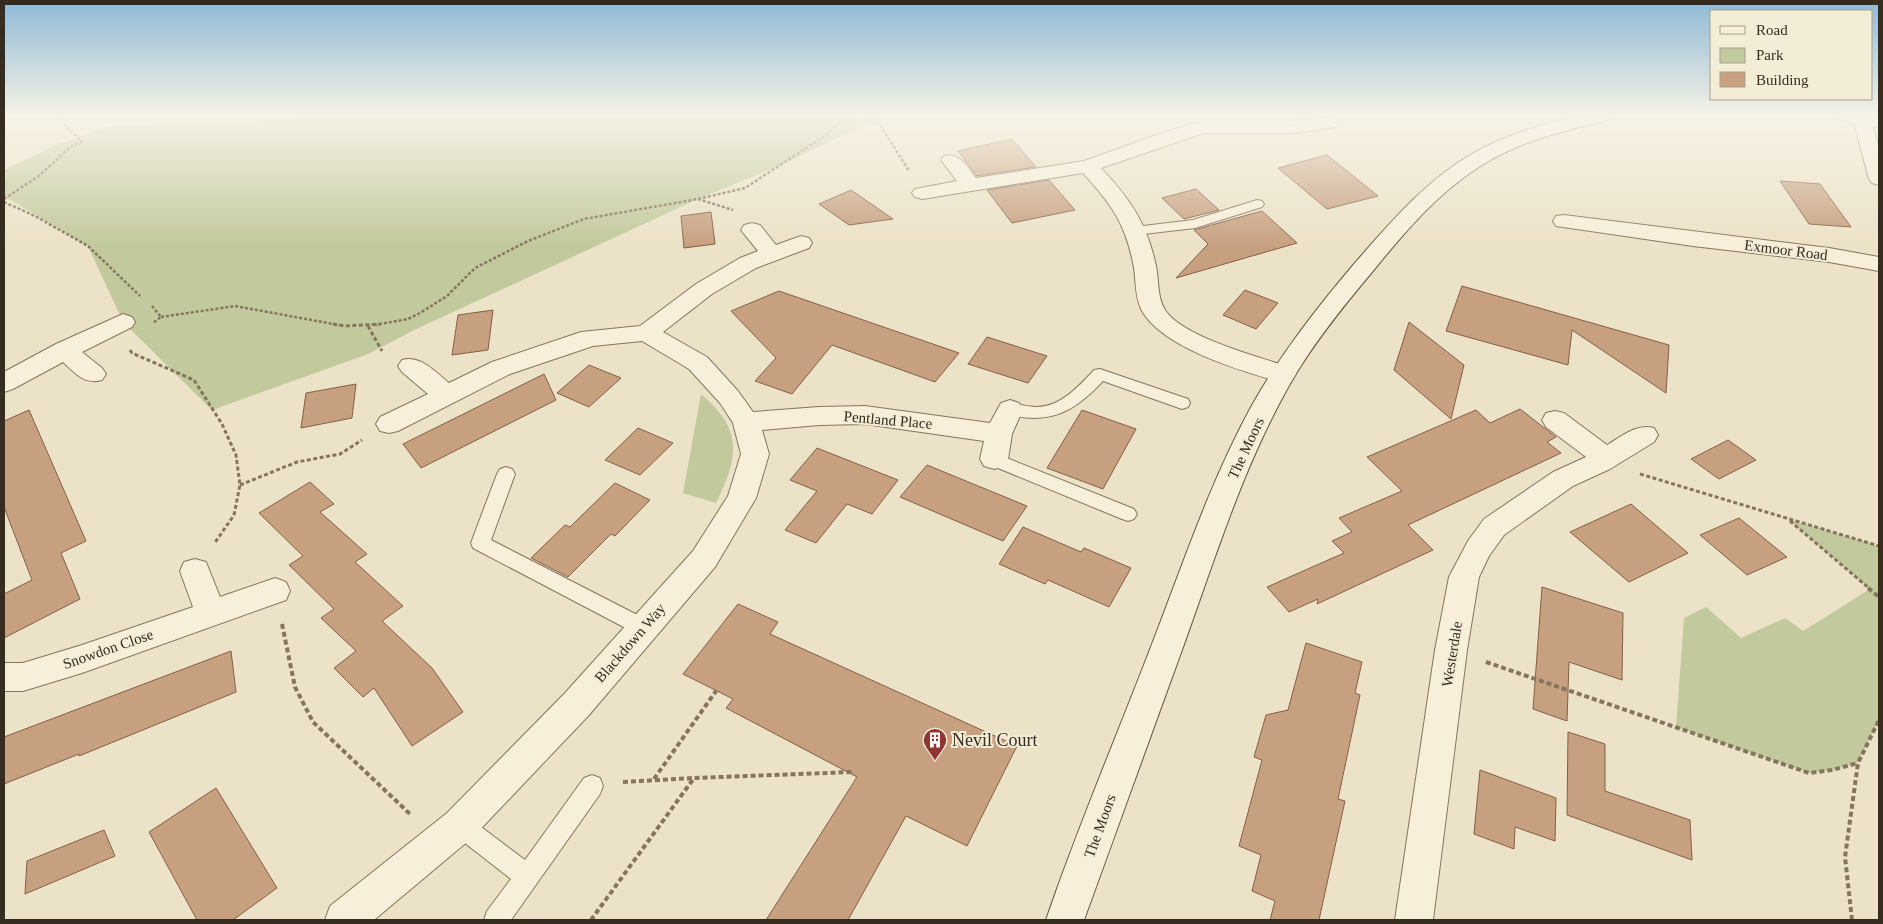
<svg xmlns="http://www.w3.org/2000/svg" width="1883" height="924" viewBox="0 0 1883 924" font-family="'Times New Roman',serif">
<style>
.green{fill:#c2c99c}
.building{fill:#c7a080;stroke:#846045}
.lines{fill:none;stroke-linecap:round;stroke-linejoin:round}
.lane-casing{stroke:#86755e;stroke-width:2}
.street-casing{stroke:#86755e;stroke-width:2}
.secondary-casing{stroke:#685641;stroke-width:2}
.path-far2{stroke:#86755e;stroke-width:2.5;stroke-dasharray:3 2;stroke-linecap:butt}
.path-far1{stroke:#86755e;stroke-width:3;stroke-dasharray:4 2.5;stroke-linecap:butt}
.path{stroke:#86755e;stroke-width:4;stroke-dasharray:5 3;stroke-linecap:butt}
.lane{fill:#f7efda;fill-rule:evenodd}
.street{fill:#f7efda;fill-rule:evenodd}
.secondary{fill:#f7efda;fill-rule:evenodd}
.labels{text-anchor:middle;stroke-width:4;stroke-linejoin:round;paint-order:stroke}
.street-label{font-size:15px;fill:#372c20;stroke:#f3ecd6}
.near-poi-label{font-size:18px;fill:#372c20;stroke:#f3ecd6;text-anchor:start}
</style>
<rect width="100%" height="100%" fill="#ebe2c7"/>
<g class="green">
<polygon points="315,116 885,116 879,118 783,164 698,199 414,330 368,354 212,410 123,322 88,246 4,196 4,170 57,145 110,126 297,119"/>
<path d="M 701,394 C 744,430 738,458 716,503 L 683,493 Z"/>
<polygon points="1788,519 1879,546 1879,720 1858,763 1832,770 1809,773 1676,727 1684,618 1706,607 1741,638 1785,618 1803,631 1870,589"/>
</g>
<g class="building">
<polygon points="1012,139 1036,167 977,176 958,151"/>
<polygon points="1327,155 1378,196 1327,209 1278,168"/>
<polygon points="1049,180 1075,210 1012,223 987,190"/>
<polygon points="1780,181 1820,184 1851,227 1809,224"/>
<polygon points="1196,189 1219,210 1184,219 1162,198"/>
<polygon points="851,190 893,219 849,225 819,204"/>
<polygon points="1262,211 1297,243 1176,278 1208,244 1194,230"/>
<polygon points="711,212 715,244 684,248 681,216"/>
<polygon points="1462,286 1669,345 1666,393 1572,330 1568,365 1446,331"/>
<polygon points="1245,290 1278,303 1256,329 1223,315"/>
<polygon points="779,291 959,353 935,382 832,345 792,394 755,381 776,358 731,311"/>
<polygon points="493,310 488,350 452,355 458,315"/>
<polygon points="1409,322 1464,365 1451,419 1394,370"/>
<polygon points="987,337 1047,356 1028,383 968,364"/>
<polygon points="589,365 621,378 589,407 557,393"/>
<polygon points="544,374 556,400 421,468 403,444"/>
<polygon points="356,384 352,418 301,428 306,393"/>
<polygon points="1520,409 1556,437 1547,442 1561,453 1408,525 1433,550 1317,604 1318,599 1289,612 1267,587 1344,553 1332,541 1352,532 1339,518 1402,491 1367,457 1476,410 1490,423"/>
<polygon points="29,410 86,541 61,553 80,599 4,638 4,594 32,580 4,507 4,421"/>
<polygon points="1082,410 1136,429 1103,489 1047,468"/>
<polygon points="638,428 673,443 640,475 605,460"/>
<polygon points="1728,440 1756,460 1719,479 1691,459"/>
<polygon points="817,448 898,480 872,514 847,504 816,543 785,530 817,491 790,480"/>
<polygon points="927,465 983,488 1027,506 1003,541 900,497"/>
<polygon points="310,482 334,504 320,512 367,554 355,562 403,606 382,621 432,668 463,712 412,746 374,688 363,697 334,668 356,651 321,618 334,609 289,565 303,556 259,513"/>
<polygon points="615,483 650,500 615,536 611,534 568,577 531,558 565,525 570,527"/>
<polygon points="1631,504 1688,553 1629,582 1570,532"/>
<polygon points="1739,518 1787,557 1747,575 1700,535"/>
<polygon points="1023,527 1081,552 1084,548 1131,568 1109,607 1048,580 1045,584 999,564"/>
<polygon points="1542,587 1623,613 1622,680 1569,662 1567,721 1533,709"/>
<polygon points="738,604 778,622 770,634 1017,746 967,846 906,816 848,920 766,920 857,777 726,708 733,699 683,674"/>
<polygon points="1306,643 1362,662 1355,693 1360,695 1338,799 1345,801 1319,920 1270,920 1275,901 1252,891 1261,855 1239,846 1262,760 1254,757 1266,715 1288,710"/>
<polygon points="231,651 236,692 79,756 79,754 4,784 4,737"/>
<polygon points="1568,732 1605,744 1605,791 1690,820 1692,860 1567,815"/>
<polygon points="1480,770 1556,798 1555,841 1515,827 1514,849 1474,834"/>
<polygon points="216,788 277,888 233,920 197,920 149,832"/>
<polygon points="104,830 115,856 25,894 27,861"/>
</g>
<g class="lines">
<g class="lane-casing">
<g id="lane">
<polygon points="1257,200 1262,201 1264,204 1262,207 1195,228 1135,235 1128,231 1135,227 1193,220"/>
<path d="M 1100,369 L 1188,399 L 1190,403 L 1188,407 L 1182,409 L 1103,381 C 1073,413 1048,426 1004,413 L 1002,409 L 1004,405 C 1015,402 1025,407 1035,407 C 1060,408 1079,386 1094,370 Z"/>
<polygon points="994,453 1134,509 1137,514 1134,519 1128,521 1122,519 988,464 985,459 988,454"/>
<polygon points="506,467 512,469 515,474 491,540 651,622 654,628 651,634 644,636 637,634 473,548 471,543 497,474 500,469"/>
<polygon points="592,775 600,778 603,786 600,794 511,920 484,920 487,911 511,879 452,833 448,825 452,817 460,814 468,817 525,860 584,778"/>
</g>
</g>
<g class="street-casing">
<g id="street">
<polygon points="1852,116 1870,118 1879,148 1879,185 1872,183 1869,179"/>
<path d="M 1329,117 L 1336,119 L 1339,123 L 1336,127 L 1293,133 L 1204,133 L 1101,168 C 1130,199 1147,223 1156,266 C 1159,280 1157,297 1165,310 C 1184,338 1260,357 1292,368 L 1296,374 L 1292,380 L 1283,383 C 1242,371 1161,348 1141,309 C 1135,296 1136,282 1134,268 C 1126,224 1112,205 1083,173 L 922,199 L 915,197 L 912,193 L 915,189 L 957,181 L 941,160 L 944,156 C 960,152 967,167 976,178 L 1084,161 L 1165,132 L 1203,121 L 1293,121 Z"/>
<polygon points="1564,215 1829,248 1879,257 1879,271 1829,262 1693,246 1556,226 1553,221 1556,216"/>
<path d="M 752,223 L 760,225 L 776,245 L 801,236 L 809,238 L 812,243 L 809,248 L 756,268 L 712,294 L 663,332 L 707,357 L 738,391 L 753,412 L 819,407 L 865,406 L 990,423 L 1001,403 L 1010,400 L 1019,403 L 1023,409 L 1012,434 L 1008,459 L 1004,466 L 994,469 L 984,466 L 980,459 L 984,441 L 865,424 L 819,425 L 762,430 L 769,454 L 756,498 L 715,567 L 589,715 L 473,837 L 374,920 L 325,920 L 330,906 L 447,813 L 565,693 L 693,551 L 728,496 L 741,454 L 733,423 L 720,403 L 689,369 L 642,341 L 593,346 L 510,374 L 398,431 L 389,433 L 380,431 L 376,424 L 380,417 L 428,394 L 402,372 L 398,366 L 402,360 C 421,355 435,372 449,383 L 492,362 L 581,332 L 640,326 L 696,284 L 740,258 L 758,251 L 741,230 L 744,225 Z"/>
<path d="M 123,314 L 132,317 L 135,322 L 132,327 L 82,352 L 102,368 L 106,374 L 102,380 C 84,385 75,373 63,362 L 13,389 L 4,392 L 4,372 L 56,344 Z"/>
<path d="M 1555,411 L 1564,413 L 1607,445 C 1622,436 1637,423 1654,428 L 1658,435 L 1654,442 L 1610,469 L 1573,486 L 1504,535 L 1489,556 L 1479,577 L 1467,650 L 1433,920 L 1395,920 L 1435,650 L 1449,577 L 1468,541 L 1484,519 L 1553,472 L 1586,457 L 1546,427 L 1542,420 L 1546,413 Z"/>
<polygon points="195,559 206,562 220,597 275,578 286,582 290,591 286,600 82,673 23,691 4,691 4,663 23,663 82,645 193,607 180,571 184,562"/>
</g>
</g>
<g class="secondary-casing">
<g id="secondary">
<path d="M 1575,116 L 1610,116 L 1608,120 C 1562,131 1516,142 1476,169 C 1436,195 1403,234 1373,271 C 1346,303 1319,336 1297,372 C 1245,459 1216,556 1182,650 C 1149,740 1117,830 1084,920 L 1046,920 C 1076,832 1113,745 1147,657 C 1180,573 1208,486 1251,407 C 1280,355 1316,309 1354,264 C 1390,223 1427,179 1475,152 C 1506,135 1541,125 1575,116 Z"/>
<polygon points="1838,116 1879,116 1879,127 1840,120"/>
</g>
</g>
<g class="path-far2">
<polyline points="847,117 879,123 909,171"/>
<polyline points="4,199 40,175 69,148 82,141 66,127 62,116"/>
<polyline points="698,199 733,210"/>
<polyline points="4,202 35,216 88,246 140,296"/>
<polyline points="152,306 161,317 153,323"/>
<polyline points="161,317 235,306 339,325"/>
<polyline points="374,325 408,319 420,313 447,296 475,268 528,241 584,219 698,199 745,188 826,135 847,116"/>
</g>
<g class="path-far1">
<polyline points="333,324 345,326 381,324"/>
<polyline points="368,326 382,351"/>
<polyline points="130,350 132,353 194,380 222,424 236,455 240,485 234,515 214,544"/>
<polyline points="1640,474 1879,546"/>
<polyline points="240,485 297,462 340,454 362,440"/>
<polyline points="1790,521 1870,589"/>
</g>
<g class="path">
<polyline points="1868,588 1879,597"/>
<polyline points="282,624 295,687 313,722 411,815"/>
<polyline points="1486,662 1809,773 1832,770 1858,763"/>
<polyline points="654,779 716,691"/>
<polyline points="623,782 694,778"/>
<polyline points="591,920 694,778 853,772"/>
<polyline points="1852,920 1845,857 1858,763 1879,720"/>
</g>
<use href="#lane" class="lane"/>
<use href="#street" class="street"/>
<use href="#secondary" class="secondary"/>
</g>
<linearGradient id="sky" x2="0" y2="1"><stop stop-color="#8eb9d6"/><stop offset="0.47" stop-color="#f6f2e6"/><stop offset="1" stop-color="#f6f2e6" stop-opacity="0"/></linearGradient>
<rect width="1883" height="246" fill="url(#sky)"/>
<defs>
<g id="building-pin" transform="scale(1.25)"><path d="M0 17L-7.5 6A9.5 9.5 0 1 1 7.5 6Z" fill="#913532" stroke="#f3ecd6"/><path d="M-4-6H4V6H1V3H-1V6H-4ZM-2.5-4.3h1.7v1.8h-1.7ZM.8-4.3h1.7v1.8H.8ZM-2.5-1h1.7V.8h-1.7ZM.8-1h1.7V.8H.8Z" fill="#fff"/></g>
</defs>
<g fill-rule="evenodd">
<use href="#building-pin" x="935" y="740"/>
</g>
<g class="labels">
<g class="street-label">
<text transform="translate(1786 250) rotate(7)" y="5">Exmoor Road</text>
<text transform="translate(888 420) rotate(5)" y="5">Pentland Place</text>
<text transform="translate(1246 448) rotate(-65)" y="5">The Moors</text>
<text transform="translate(630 643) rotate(-49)" y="5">Blackdown Way</text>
<text transform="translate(108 649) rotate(-19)" y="5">Snowdon Close</text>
<text transform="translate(1452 654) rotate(-81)" y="5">Westerdale</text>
<text transform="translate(1100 826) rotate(-70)" y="5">The Moors</text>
</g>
<g class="near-poi-label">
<text x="952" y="746">Nevil Court</text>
</g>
</g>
<rect width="1883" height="924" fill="none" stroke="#372c20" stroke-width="10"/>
<rect x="1710" y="10" width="162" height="90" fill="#f3ecd6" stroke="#a89f8d"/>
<rect x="1720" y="26" width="25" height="8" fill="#f7efda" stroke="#a89f8d"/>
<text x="1756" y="35" font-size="15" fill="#372c20">Road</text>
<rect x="1720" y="48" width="25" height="15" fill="#c2c99c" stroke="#a89f8d"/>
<text x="1756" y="60" font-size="15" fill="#372c20">Park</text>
<rect x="1720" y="72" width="25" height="15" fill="#c7a080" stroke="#a89f8d"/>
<text x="1756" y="85" font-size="15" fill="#372c20">Building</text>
</svg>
